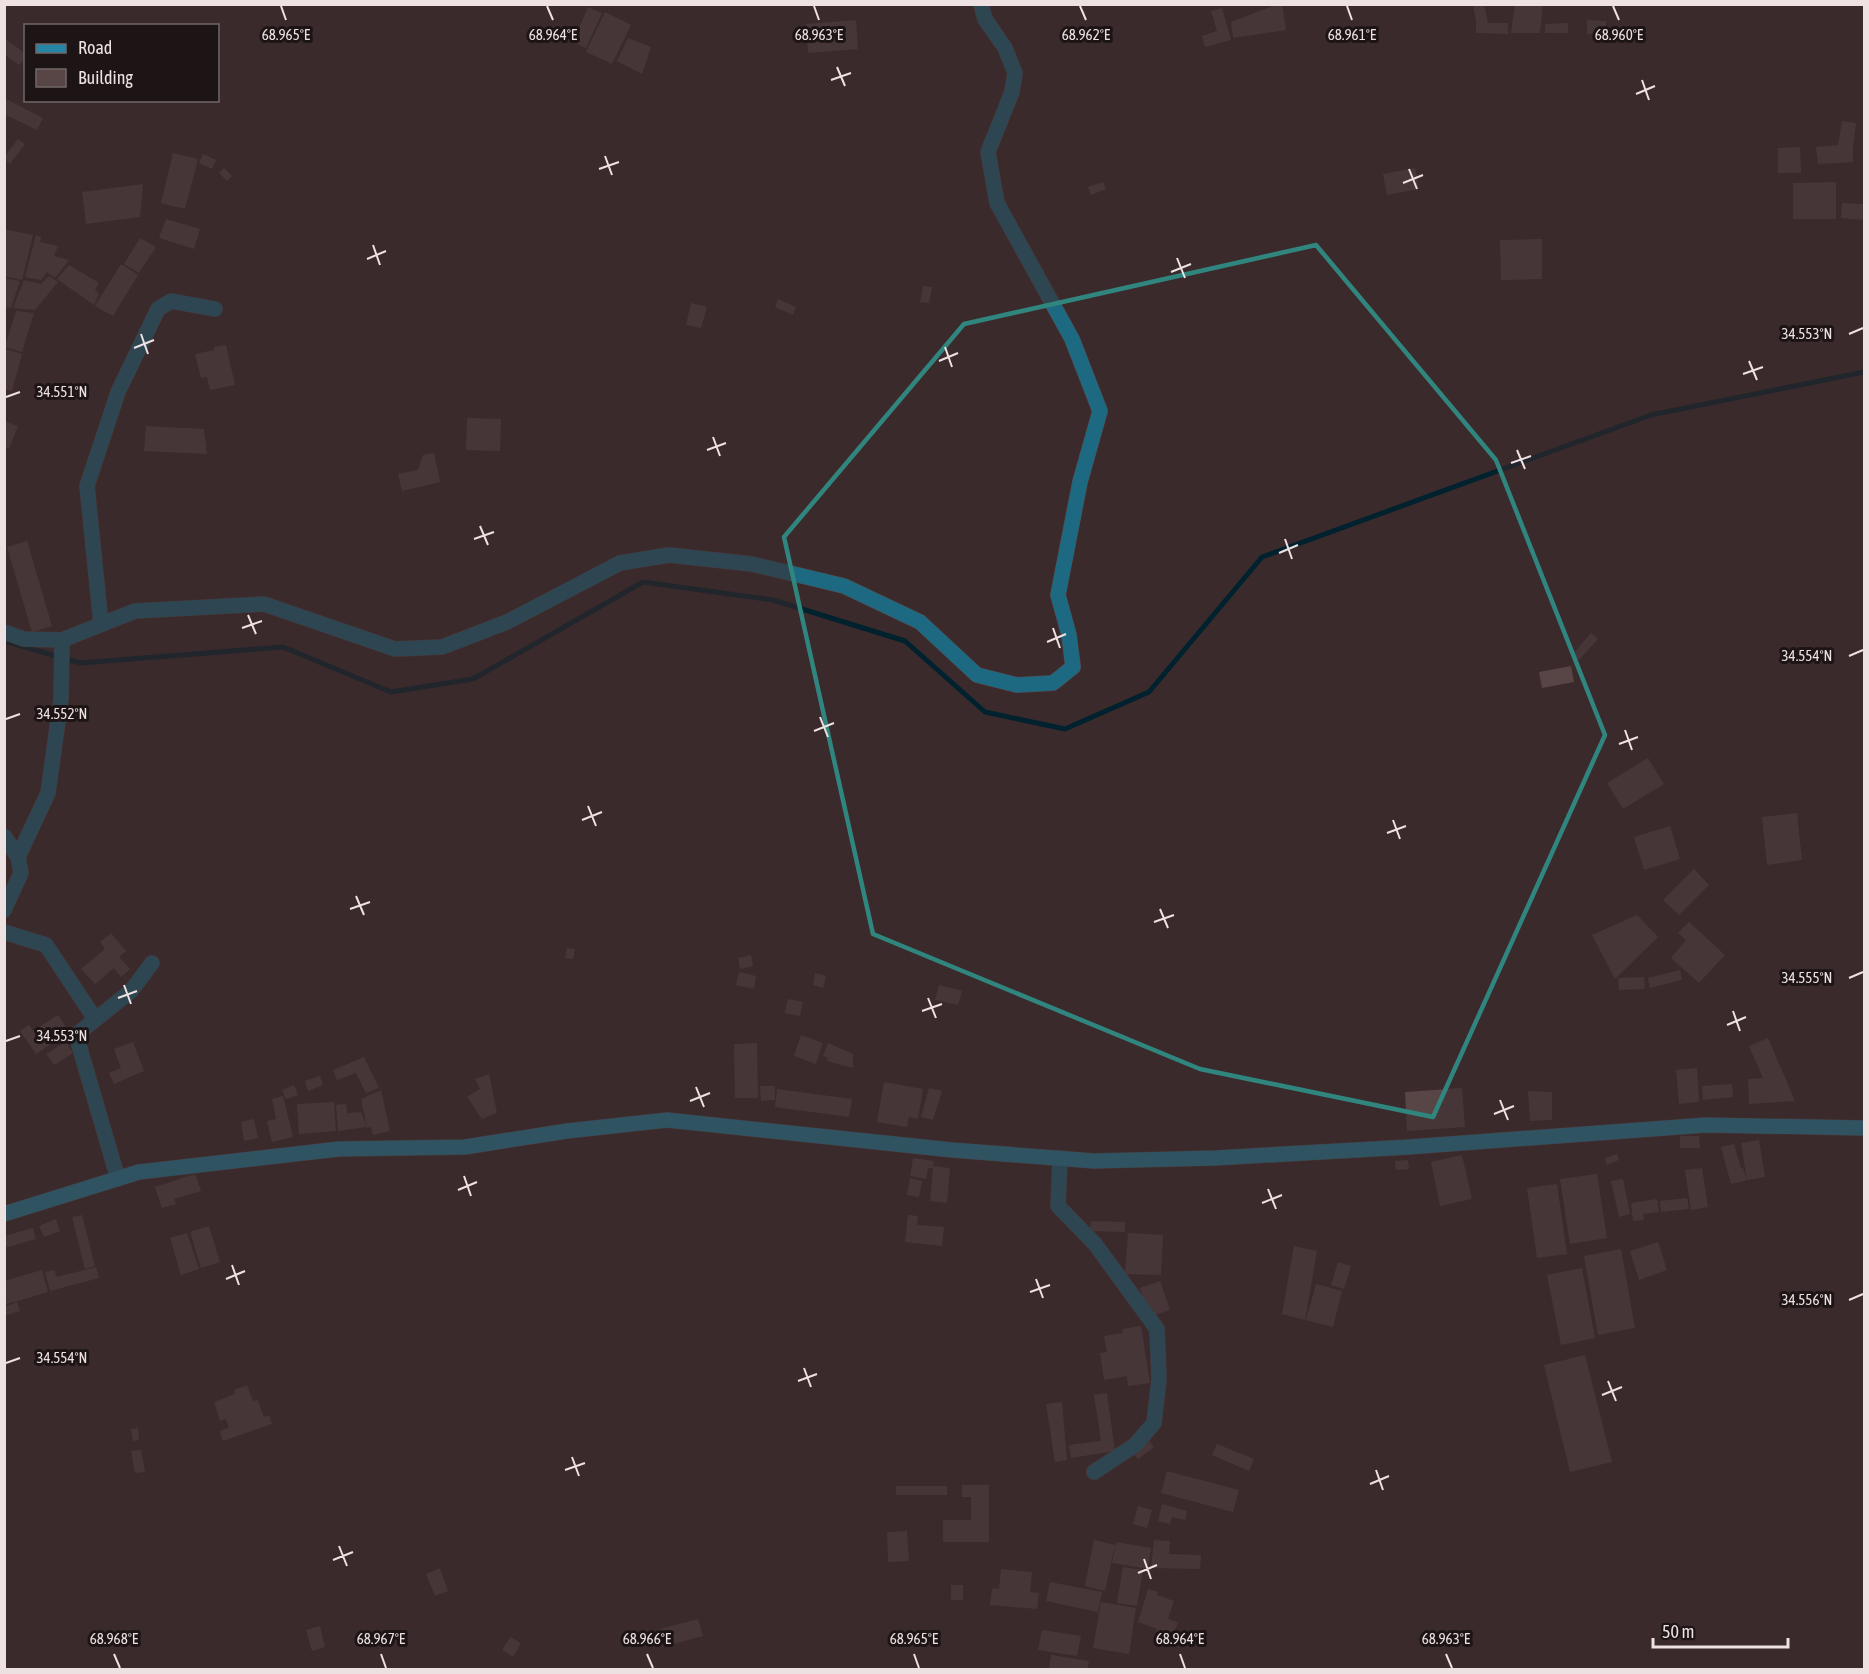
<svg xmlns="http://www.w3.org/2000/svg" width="1869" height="1674" viewBox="0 0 1869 1674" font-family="'Asap Condensed',sans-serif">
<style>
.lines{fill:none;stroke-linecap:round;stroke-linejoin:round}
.stream{stroke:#00222e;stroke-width:5}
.building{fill:#584546}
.street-casing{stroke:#574748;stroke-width:16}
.secondary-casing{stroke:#574748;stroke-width:16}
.street{stroke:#1d6981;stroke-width:15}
.secondary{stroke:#2486a4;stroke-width:15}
.marked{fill:none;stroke:#30867f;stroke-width:4.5;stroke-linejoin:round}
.ticks{fill:none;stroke:#ede1e2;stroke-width:2}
.ticks-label{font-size:15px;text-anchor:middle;fill:#ede1e2;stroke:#1d1515;stroke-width:6;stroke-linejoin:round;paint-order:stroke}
</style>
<rect width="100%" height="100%" fill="#3b2a2b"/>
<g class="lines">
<polyline class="stream" points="4,641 80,663 283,647 391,692 473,679 643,582 773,600 905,641 985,712 1065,729 1149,692 1262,557 1651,415 1864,372"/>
</g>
<g class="building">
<polygon points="1278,4 1282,4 1286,30 1233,38 1231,22"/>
<polygon points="1473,4 1484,4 1488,23 1508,23 1508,34 1476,33 1476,22"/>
<polygon points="1515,4 1543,4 1540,33 1511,33"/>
<polygon points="588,7 602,13 586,48 573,42"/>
<polygon points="1222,8 1231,40 1205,47 1202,36 1217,31 1211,11"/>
<polygon points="605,12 631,25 612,64 586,52"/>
<polygon points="856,20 858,49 808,53 806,24"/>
<polygon points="1587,20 1606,21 1606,34 1587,34"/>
<polygon points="1568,23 1568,33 1545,33 1545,24"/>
<polygon points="4,38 26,54 26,57 19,65 4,54"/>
<polygon points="628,38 651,47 642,74 617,61"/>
<polygon points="4,98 43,118 37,130 4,114"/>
<polygon points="1842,121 1856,123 1853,148 1853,162 1818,164 1816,147 1838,145"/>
<polygon points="18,139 25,144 10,164 5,159 5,156"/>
<polygon points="1800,147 1801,173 1778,173 1778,148"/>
<polygon points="173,153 198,159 185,209 161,203"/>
<polygon points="203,154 216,160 212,169 199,163"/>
<polygon points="224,168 232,176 227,181 219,173"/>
<polygon points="1415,168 1419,189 1387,195 1383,174"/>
<polygon points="1103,182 1106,189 1091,195 1088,187"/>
<polygon points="1836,182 1836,219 1793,219 1793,183"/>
<polygon points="143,184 140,217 86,224 82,192"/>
<polygon points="1842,203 1864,204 1864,220 1841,218"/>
<polygon points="166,219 200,229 194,249 159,238"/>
<polygon points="4,229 33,235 22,280 4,276"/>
<polygon points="36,235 41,237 40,242 58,246 54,256 69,260 55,278 47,272 41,280 25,277"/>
<polygon points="140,238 156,247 139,273 124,264"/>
<polygon points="1542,239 1542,279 1501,280 1500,240"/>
<polygon points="121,264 138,275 113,316 95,306"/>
<polygon points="69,265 99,283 95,290 99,294 94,305 57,279"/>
<polygon points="49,276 58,282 35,310 13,308 24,280 41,284"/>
<polygon points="4,278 20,281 11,308 4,307"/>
<polygon points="923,286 932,287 929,303 920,302"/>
<polygon points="778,299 796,307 793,315 775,307"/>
<polygon points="691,303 707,307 701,328 686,325"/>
<polygon points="16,311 34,313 22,352 5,347"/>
<polygon points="226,345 235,385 210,390 207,377 201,378 195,354 214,350 214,347"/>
<polygon points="5,349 22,354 12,391 4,389"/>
<polygon points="467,418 501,419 500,451 466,450"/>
<polygon points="4,421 18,426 9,449 4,447"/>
<polygon points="146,426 204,429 207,454 144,451"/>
<polygon points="434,453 440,482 402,491 398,474 418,470 423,455"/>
<polygon points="27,541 52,626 32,632 7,547"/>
<polygon points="1591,633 1598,639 1579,660 1573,654"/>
<polygon points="1571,666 1574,682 1542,688 1539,672"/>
<polygon points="1648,758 1664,784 1623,809 1607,783"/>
<polygon points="1797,813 1802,860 1767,865 1762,817"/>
<polygon points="1670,826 1680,859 1644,870 1634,837"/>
<polygon points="1694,869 1709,885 1679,915 1663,900"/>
<polygon points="1637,915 1658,937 1615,979 1592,935"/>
<polygon points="1689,922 1725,955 1699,983 1671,958 1686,940 1678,933"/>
<polygon points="111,933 126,951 119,957 130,969 121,977 114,968 95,984 81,969 105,949 100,942"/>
<polygon points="567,948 575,949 573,959 565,958"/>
<polygon points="751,955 753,966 740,969 738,958"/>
<polygon points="1680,970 1682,980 1650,988 1648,978"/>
<polygon points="739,972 756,976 754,989 736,985"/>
<polygon points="815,973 826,976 823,988 813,985"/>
<polygon points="1644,977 1645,989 1619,990 1618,978"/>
<polygon points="939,985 962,991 958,1005 935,1000"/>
<polygon points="788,999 803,1002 800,1016 785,1013"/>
<polygon points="58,1015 69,1032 36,1054 20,1031 29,1025 33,1031"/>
<polygon points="801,1035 823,1043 816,1064 794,1056"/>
<polygon points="1768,1038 1795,1101 1749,1104 1748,1079 1763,1078 1749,1046"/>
<polygon points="66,1042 73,1053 54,1065 46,1054"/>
<polygon points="133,1042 144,1071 114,1084 109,1073 121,1068 114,1049"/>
<polygon points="757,1043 758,1098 735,1098 734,1044"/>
<polygon points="828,1043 853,1054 853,1068 827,1061 828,1058 823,1056"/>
<polygon points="364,1057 379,1088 366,1093 356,1073 337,1080 333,1070"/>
<polygon points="1697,1068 1699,1102 1679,1104 1676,1070"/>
<polygon points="489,1074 497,1113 482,1119 467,1097 480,1089 475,1079"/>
<polygon points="320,1076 323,1085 308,1091 305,1081"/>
<polygon points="884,1082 923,1089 918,1119 909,1117 907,1127 877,1122"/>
<polygon points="1732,1084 1733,1097 1703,1100 1702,1086"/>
<polygon points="294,1085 298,1095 286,1099 282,1090"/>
<polygon points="760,1086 775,1086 775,1100 761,1101"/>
<polygon points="929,1088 942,1091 933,1120 921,1117"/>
<polygon points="1462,1088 1465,1127 1407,1131 1405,1092"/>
<polygon points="777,1089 852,1099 849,1117 775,1107"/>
<polygon points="381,1090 390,1131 373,1135 371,1127 367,1128 361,1099"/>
<polygon points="1528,1091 1552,1092 1552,1120 1530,1121"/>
<polygon points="283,1096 293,1137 272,1142 267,1121 276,1119 272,1099"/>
<polygon points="334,1102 336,1131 299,1134 297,1104"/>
<polygon points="346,1104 347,1113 361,1112 367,1127 338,1131 336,1105"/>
<polygon points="254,1119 258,1138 244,1141 241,1122"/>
<polygon points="1680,1136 1699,1136 1700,1148 1680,1148"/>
<polygon points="1759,1140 1765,1177 1747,1180 1741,1143"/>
<polygon points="1734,1144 1741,1168 1743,1168 1747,1180 1731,1184 1721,1147"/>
<polygon points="1617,1154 1619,1160 1607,1165 1605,1158"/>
<polygon points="1462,1155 1472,1199 1440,1206 1431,1162"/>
<polygon points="913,1158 934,1161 933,1166 950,1168 947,1203 930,1201 933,1168 928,1168 926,1179 910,1176"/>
<polygon points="1408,1160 1409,1169 1396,1170 1395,1161"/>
<polygon points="1702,1168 1708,1207 1691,1210 1685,1170"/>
<polygon points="195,1174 201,1191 174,1199 176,1204 162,1208 155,1187"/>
<polygon points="1597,1174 1607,1238 1570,1244 1560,1179"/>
<polygon points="910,1178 922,1181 919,1197 907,1195"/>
<polygon points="1623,1179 1630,1214 1619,1217 1611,1181"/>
<polygon points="1557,1184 1567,1254 1537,1258 1527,1188"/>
<polygon points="1687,1198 1689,1209 1661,1212 1660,1201"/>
<polygon points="1657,1199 1659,1212 1643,1214 1644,1220 1633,1221 1631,1203"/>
<polygon points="82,1215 95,1266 85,1269 72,1217"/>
<polygon points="908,1215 918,1216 917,1225 944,1227 942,1246 905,1242"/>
<polygon points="56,1219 60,1231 44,1237 39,1226"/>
<polygon points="1091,1221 1125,1222 1125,1232 1090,1231"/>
<polygon points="209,1226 220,1262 201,1268 190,1232"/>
<polygon points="33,1228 36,1239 4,1248 4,1236"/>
<polygon points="187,1233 199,1269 181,1275 170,1238"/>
<polygon points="1128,1233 1163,1235 1161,1275 1125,1274"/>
<polygon points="1658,1242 1667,1270 1639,1280 1630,1251"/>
<polygon points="1294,1246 1317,1251 1305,1320 1282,1314"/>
<polygon points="1621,1249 1635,1328 1598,1335 1584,1256"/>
<polygon points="1338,1262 1351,1266 1344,1289 1331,1285"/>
<polygon points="96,1267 99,1278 50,1291 45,1272 54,1270 57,1277"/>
<polygon points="1582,1268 1595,1338 1561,1345 1547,1275"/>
<polygon points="42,1270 48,1292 4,1305 4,1281"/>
<polygon points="1160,1281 1170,1310 1149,1317 1140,1288"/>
<polygon points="1316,1284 1342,1291 1333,1327 1306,1320"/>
<polygon points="17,1302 20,1311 4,1316 4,1307"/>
<polygon points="1141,1326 1150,1383 1128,1386 1127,1376 1104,1380 1100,1353 1107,1352 1104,1336 1123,1333 1122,1329"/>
<polygon points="1585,1355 1612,1462 1570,1472 1544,1365"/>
<polygon points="247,1385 253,1401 258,1400 264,1417 269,1415 272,1424 223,1441 220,1431 229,1427 226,1419 220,1421 214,1402 235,1394 234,1390"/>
<polygon points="1107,1393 1115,1451 1071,1458 1069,1445 1101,1441 1094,1395"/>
<polygon points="1062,1402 1067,1460 1055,1462 1046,1404"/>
<polygon points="138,1428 139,1440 133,1441 131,1429"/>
<polygon points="1147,1438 1154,1447 1138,1459 1131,1451"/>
<polygon points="1217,1444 1254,1459 1249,1471 1212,1455"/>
<polygon points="141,1450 145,1472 135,1473 131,1451"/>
<polygon points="1167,1471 1239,1490 1233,1512 1161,1493"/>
<polygon points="962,1485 989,1485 989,1542 943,1542 943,1520 971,1520 971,1497 962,1497"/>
<rect x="896" y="1486" width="51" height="9"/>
<polygon points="1162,1504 1187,1511 1185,1520 1172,1517 1170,1524 1158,1521"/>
<polygon points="1138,1506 1152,1510 1147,1528 1133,1524"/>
<polygon points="907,1531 909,1561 888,1562 887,1532"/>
<polygon points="1094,1540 1115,1545 1105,1591 1085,1586"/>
<polygon points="1154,1540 1170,1541 1169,1554 1201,1555 1200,1569 1151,1568"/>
<polygon points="1116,1542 1151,1548 1148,1569 1112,1563"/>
<polygon points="1123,1567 1143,1570 1137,1606 1117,1603"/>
<polygon points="440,1568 448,1591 435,1596 426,1574"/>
<polygon points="1001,1569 1032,1572 1030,1592 1039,1593 1037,1609 990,1605 992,1588 999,1589"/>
<polygon points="1050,1582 1102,1592 1098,1612 1046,1601"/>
<rect x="951" y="1585" width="12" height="15"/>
<polygon points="1148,1589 1158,1592 1157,1595 1174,1601 1168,1619 1178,1622 1174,1633 1167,1631 1166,1635 1156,1632 1157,1629 1138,1622"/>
<polygon points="1101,1602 1136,1608 1129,1654 1093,1648"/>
<polygon points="698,1619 703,1636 662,1647 657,1630"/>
<polygon points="320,1626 325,1647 312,1651 306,1630"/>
<polygon points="1042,1630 1081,1636 1077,1656 1038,1650"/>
<polygon points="510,1637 521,1643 513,1657 502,1650"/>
<polygon points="1051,1655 1089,1661 1087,1670 1049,1670"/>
</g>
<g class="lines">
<g class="street-casing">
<g id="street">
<polyline points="101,624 87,486 118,392 158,309 171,301 215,309"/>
<polyline points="4,632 24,639 62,640 135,611 264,604 395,649 442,647 507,622 620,563 669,555 752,564 844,586 920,622 977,675 1017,685 1053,683 1073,667 1069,635 1058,595 1080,482 1100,411 1072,339 997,203 988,152 1012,92 1015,73 1005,48 985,19 981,4"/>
<polyline points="4,836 18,857 21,873 4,910"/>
<polyline points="18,857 48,793 61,699 62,640"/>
<polyline points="4,932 46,945 95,1019"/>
<polyline points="1060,1158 1058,1206 1095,1244 1157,1329 1159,1379 1154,1423 1135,1445 1094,1472"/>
<polyline points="118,1179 76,1035 131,991 152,963"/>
</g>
</g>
<g class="secondary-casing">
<polyline id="secondary" points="4,1214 139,1172 339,1149 465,1147 567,1131 667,1120 952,1150 1094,1161 1215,1158 1409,1147 1706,1125 1864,1128"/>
</g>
<use href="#street" class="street"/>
<use href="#secondary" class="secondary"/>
</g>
<path d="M0 0H1869V1674H0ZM 1316,245 L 1496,460 L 1605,735 L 1433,1117 L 1200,1069 L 873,934 L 784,537 L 964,324 Z" fill="#3b2a2b" fill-opacity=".55" fill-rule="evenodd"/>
<path class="marked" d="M 1316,245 L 1496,460 L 1605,735 L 1433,1117 L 1200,1069 L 873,934 L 784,537 L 964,324 Z"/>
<path class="ticks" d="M 281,6 L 286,20M 547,6 L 553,20M 814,6 L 819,20M 1080,6 L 1086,20M 1347,6 L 1352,20M 1613,6 L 1619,20M 837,67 L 845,86M 831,80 L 851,73M 1642,80 L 1649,100M 1636,94 L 1655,86M 605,156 L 612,175M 599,169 L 619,162M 1409,169 L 1417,189M 1403,183 L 1423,175M 373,245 L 380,265M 1177,258 L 1185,278M 367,259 L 386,251M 1171,272 L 1191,264M 141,334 L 148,354M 1849,334 L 1863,328M 945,347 L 952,367M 134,348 L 154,340M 939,361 L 958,353M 1749,361 L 1757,380M 1743,374 L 1763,367M 6,397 L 20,392M 713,437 L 720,456M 707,450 L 726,443M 1517,450 L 1525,469M 1511,463 L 1531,456M 480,526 L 488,545M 474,539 L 494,532M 1285,539 L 1292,559M 1279,553 L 1298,545M 248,615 L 256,634M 242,628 L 262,621M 1053,628 L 1060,648M 1047,642 L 1066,634M 1849,656 L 1863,650M 820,717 L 828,737M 6,719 L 20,714M 1625,730 L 1632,750M 814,731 L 834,723M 1619,744 L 1638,737M 588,806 L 596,826M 582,820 L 602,812M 1393,820 L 1400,839M 1387,833 L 1406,826M 356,896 L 364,915M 350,909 L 370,902M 1160,909 L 1168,928M 1154,922 L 1174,915M 1849,978 L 1863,972M 124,985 L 131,1004M 118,998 L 137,991M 928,998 L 936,1018M 922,1011 L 942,1004M 1733,1011 L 1740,1031M 1727,1025 L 1746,1017M 6,1041 L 20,1036M 696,1087 L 704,1107M 1500,1100 L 1508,1120M 690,1101 L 710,1093M 1494,1114 L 1514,1106M 464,1176 L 471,1196M 1268,1189 L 1276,1209M 458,1190 L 477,1182M 1262,1203 L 1282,1195M 232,1265 L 239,1285M 226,1279 L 245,1271M 1036,1279 L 1043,1298M 1030,1292 L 1050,1285M 1849,1300 L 1863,1294M 6,1363 L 20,1358M 804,1368 L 811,1387M 798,1381 L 817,1374M 1608,1381 L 1616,1401M 1602,1395 L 1622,1387M 572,1457 L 579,1476M 565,1470 L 585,1463M 1376,1470 L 1383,1490M 1370,1484 L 1389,1476M 339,1546 L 347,1566M 1144,1559 L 1151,1579M 333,1560 L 353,1552M 1138,1573 L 1157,1565M 114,1654 L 120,1668M 381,1654 L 386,1668M 647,1654 L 653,1668M 914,1654 L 919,1668M 1180,1654 L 1185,1668M 1446,1654 L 1452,1668"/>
<g class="ticks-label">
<text x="286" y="40">68.965°E</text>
<text x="553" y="40">68.964°E</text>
<text x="819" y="40">68.963°E</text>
<text x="1086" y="40">68.962°E</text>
<text x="1352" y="40">68.961°E</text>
<text x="1619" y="40">68.960°E</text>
<text x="1807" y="339">34.553°N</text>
<text x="62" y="397">34.551°N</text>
<text x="1807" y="661">34.554°N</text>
<text x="62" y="719">34.552°N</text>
<text x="1807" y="983">34.555°N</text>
<text x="62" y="1041">34.553°N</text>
<text x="1807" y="1305">34.556°N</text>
<text x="62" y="1363">34.554°N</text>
<text x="114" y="1644">68.968°E</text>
<text x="381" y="1644">68.967°E</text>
<text x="647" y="1644">68.966°E</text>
<text x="914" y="1644">68.965°E</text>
<text x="1180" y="1644">68.964°E</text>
<text x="1446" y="1644">68.963°E</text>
</g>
<rect width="1869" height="1674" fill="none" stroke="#ede1e2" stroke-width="12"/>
<rect x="24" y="24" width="195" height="78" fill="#1d1515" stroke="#706767" stroke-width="1.5"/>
<rect x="36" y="44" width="30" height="9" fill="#2486a4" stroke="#706767" stroke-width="1.5"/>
<text x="78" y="54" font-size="18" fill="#ede1e2">Road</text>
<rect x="36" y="69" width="30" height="18" fill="#584546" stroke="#706767" stroke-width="1.5"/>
<text x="78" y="84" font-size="18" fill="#ede1e2">Building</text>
<path d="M1653 1638v9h135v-9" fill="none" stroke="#ede1e2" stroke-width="3"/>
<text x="1662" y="1638" font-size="18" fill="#ede1e2" stroke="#1d1515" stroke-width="4.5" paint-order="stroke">50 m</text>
</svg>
